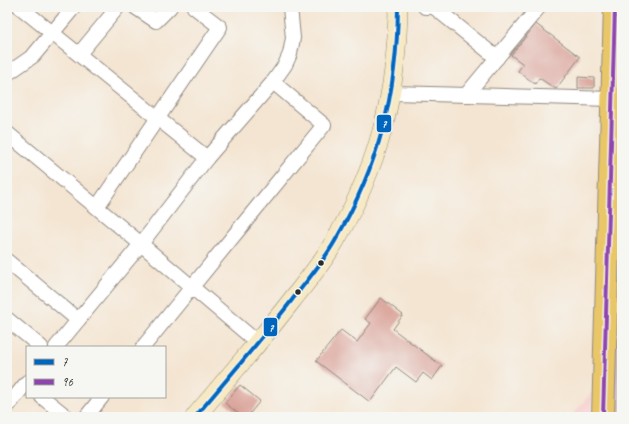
<svg xmlns="http://www.w3.org/2000/svg" width="629" height="424" viewBox="0 0 629 424" font-family="Caveat,sans-serif">
<style>
.built{fill:#f7cfd0}
.industrial{fill:#d2bdc5}
.building{fill:#d9a097}
.lines{fill:none;stroke-linecap:round;stroke-linejoin:round}
.lane-casing{stroke:#90887e;stroke-width:8}
.street-casing{stroke:#90887e;stroke-width:16}
.secondary-casing{stroke:#90887e;stroke-width:20}
.primary-casing{stroke:#90887e;stroke-width:24}
.lane{stroke:#fff;stroke-width:7}
.street{stroke:#fff;stroke-width:14}
.secondary{stroke:#f6e9c3;stroke-width:19}
.primary{stroke:#e9c769;stroke-width:22}
.bus-1-casing{stroke:#f6f6f2;stroke-width:7}
.bus-2-casing{stroke:#f6f6f2;stroke-width:7}
.bus-1{stroke:#0065bd;stroke-width:4}
.bus-2{stroke:#8e44ad;stroke-width:4}
.bus-dot{fill:#2b2b2b;stroke:#f6f6f2;stroke-width:1.5}
.line-badge{stroke:#f6f6f2;stroke-width:1.5}
.badge-label{font-size:11px;text-anchor:middle;font-weight:bold;fill:#fff}
</style>
<rect width="100%" height="100%" fill="#f6f6f2"/>
<filter id="ink" filterUnits="userSpaceOnUse"><feTurbulence type="fractalNoise" baseFrequency=".025" numOctaves="2"/><feDisplacementMap in="SourceGraphic" scale="8" xChannelSelector="R" yChannelSelector="G"/><feConvolveMatrix kernelMatrix="1 2 1 2 8 2 1 2 1" color-interpolation-filters="sRGB"/></filter>
<filter id="wash" filterUnits="userSpaceOnUse"><feTurbulence type="fractalNoise" baseFrequency=".012" numOctaves="4" result="noise"/><feDisplacementMap in="SourceGraphic" scale="16" xChannelSelector="R" yChannelSelector="G"/><feGaussianBlur stdDeviation="0.9" result="paint"/><feColorMatrix in="noise" values="0 0 0 0 0 0 0 0 0 0 0 0 0 0 0 0 0 1.4 0 .05"/><feComposite in="paint" operator="in"/></filter>
<g filter="url(#wash)">
<rect width="100%" height="100%" fill="#f4e5d2"/>
<polygon class="built" points="592,392 591,417 571,417"/>
<polygon class="industrial" points="622,308 622,417 613,417 616,316"/>
<g id="blocks">
<g class="building">
<polygon points="536,24 580,57 556,89 539,78 535,84 518,71 523,64 511,55"/>
<polygon points="578,77 594,78 594,88 578,88"/>
<polygon points="381,298 403,315 393,329 442,366 432,380 423,373 416,382 396,367 370,402 316,361 341,330 357,342 371,323 365,319"/>
<polygon points="240,385 260,401 247,417 243,417 225,403"/>
</g>
</g>
</g>
<g filter="url(#ink)">
<use href="#blocks" fill-opacity="0" stroke="#90887e" stroke-width="1"/>
<g class="lines">
<g class="lane-casing">
<polyline id="lane" points="609,312 615,310 622,304"/>
</g>
<g class="street-casing">
<g id="street">
<polyline points="20,7 207,158"/>
<polyline points="135,7 156,21 170,7"/>
<polyline points="425,7 434,7 497,58"/>
<polyline points="79,54 118,7"/>
<polyline points="7,74 33,56 74,7"/>
<polyline points="392,93 613,99"/>
<polyline points="466,95 539,7"/>
<polyline points="7,133 141,244 258,343"/>
<polyline points="97,207 220,27 194,7"/>
<polyline points="7,261 78,320"/>
<polyline points="7,319 41,347"/>
<polyline points="56,347 141,244 207,158 273,82 285,65 290,54 293,38 290,7"/>
<polyline points="143,347 324,125 273,82"/>
<polyline points="42,397 67,417"/>
<polyline points="7,407 27,382"/>
<polyline points="86,417 102,397"/>
</g>
</g>
<g class="secondary-casing">
<path id="secondary" d="M 195,417 C 228,378 261,340 292,300 C 307,281 323,262 335,241 C 379,165 397,95 398,7"/>
</g>
<g class="primary-casing">
<polyline id="primary" points="603,417 615,7"/>
</g>
<use href="#lane" class="lane"/>
<use href="#street" class="street"/>
<use href="#secondary" class="secondary"/>
<use href="#primary" class="primary"/>
<g class="bus-1-casing">
<path id="bus-1" d="M 195,417 C 228,378 261,340 292,300 C 307,281 323,262 335,241 C 379,165 397,95 398,7"/>
</g>
<g class="bus-2-casing">
<polyline id="bus-2" points="603,417 615,7"/>
</g>
<use href="#bus-1" class="bus-1"/>
<use href="#bus-2" class="bus-2"/>
</g>
</g>
<g class="bus-dot">
<circle cx="321" cy="263" r="3.5"/>
<circle cx="298" cy="292" r="3.5"/>
</g>
<g class="line-badge">
<rect x="376" y="114" width="16" height="19" rx="4" fill="#0065bd"/>
<rect x="263" y="317" width="15" height="20" rx="4" fill="#0065bd"/>
</g>
<g class="badge-label">
<text x="384" y="127">7</text>
<text x="271" y="331">7</text>
</g>
<rect width="629" height="424" fill="none" stroke="#f6f6f2" stroke-width="24"/>
<rect x="26" y="346" width="140" height="52" fill="#f6f6f2" stroke="#a5a5a2"/>
<rect x="34" y="359" width="20" height="6" fill="#0065bd" stroke="#a5a5a2"/>
<text x="62" y="366" font-size="12" fill="#2b2b2b">7</text>
<rect x="34" y="379" width="20" height="6" fill="#8e44ad" stroke="#a5a5a2"/>
<text x="62" y="386" font-size="12" fill="#2b2b2b">96</text>
</svg>
